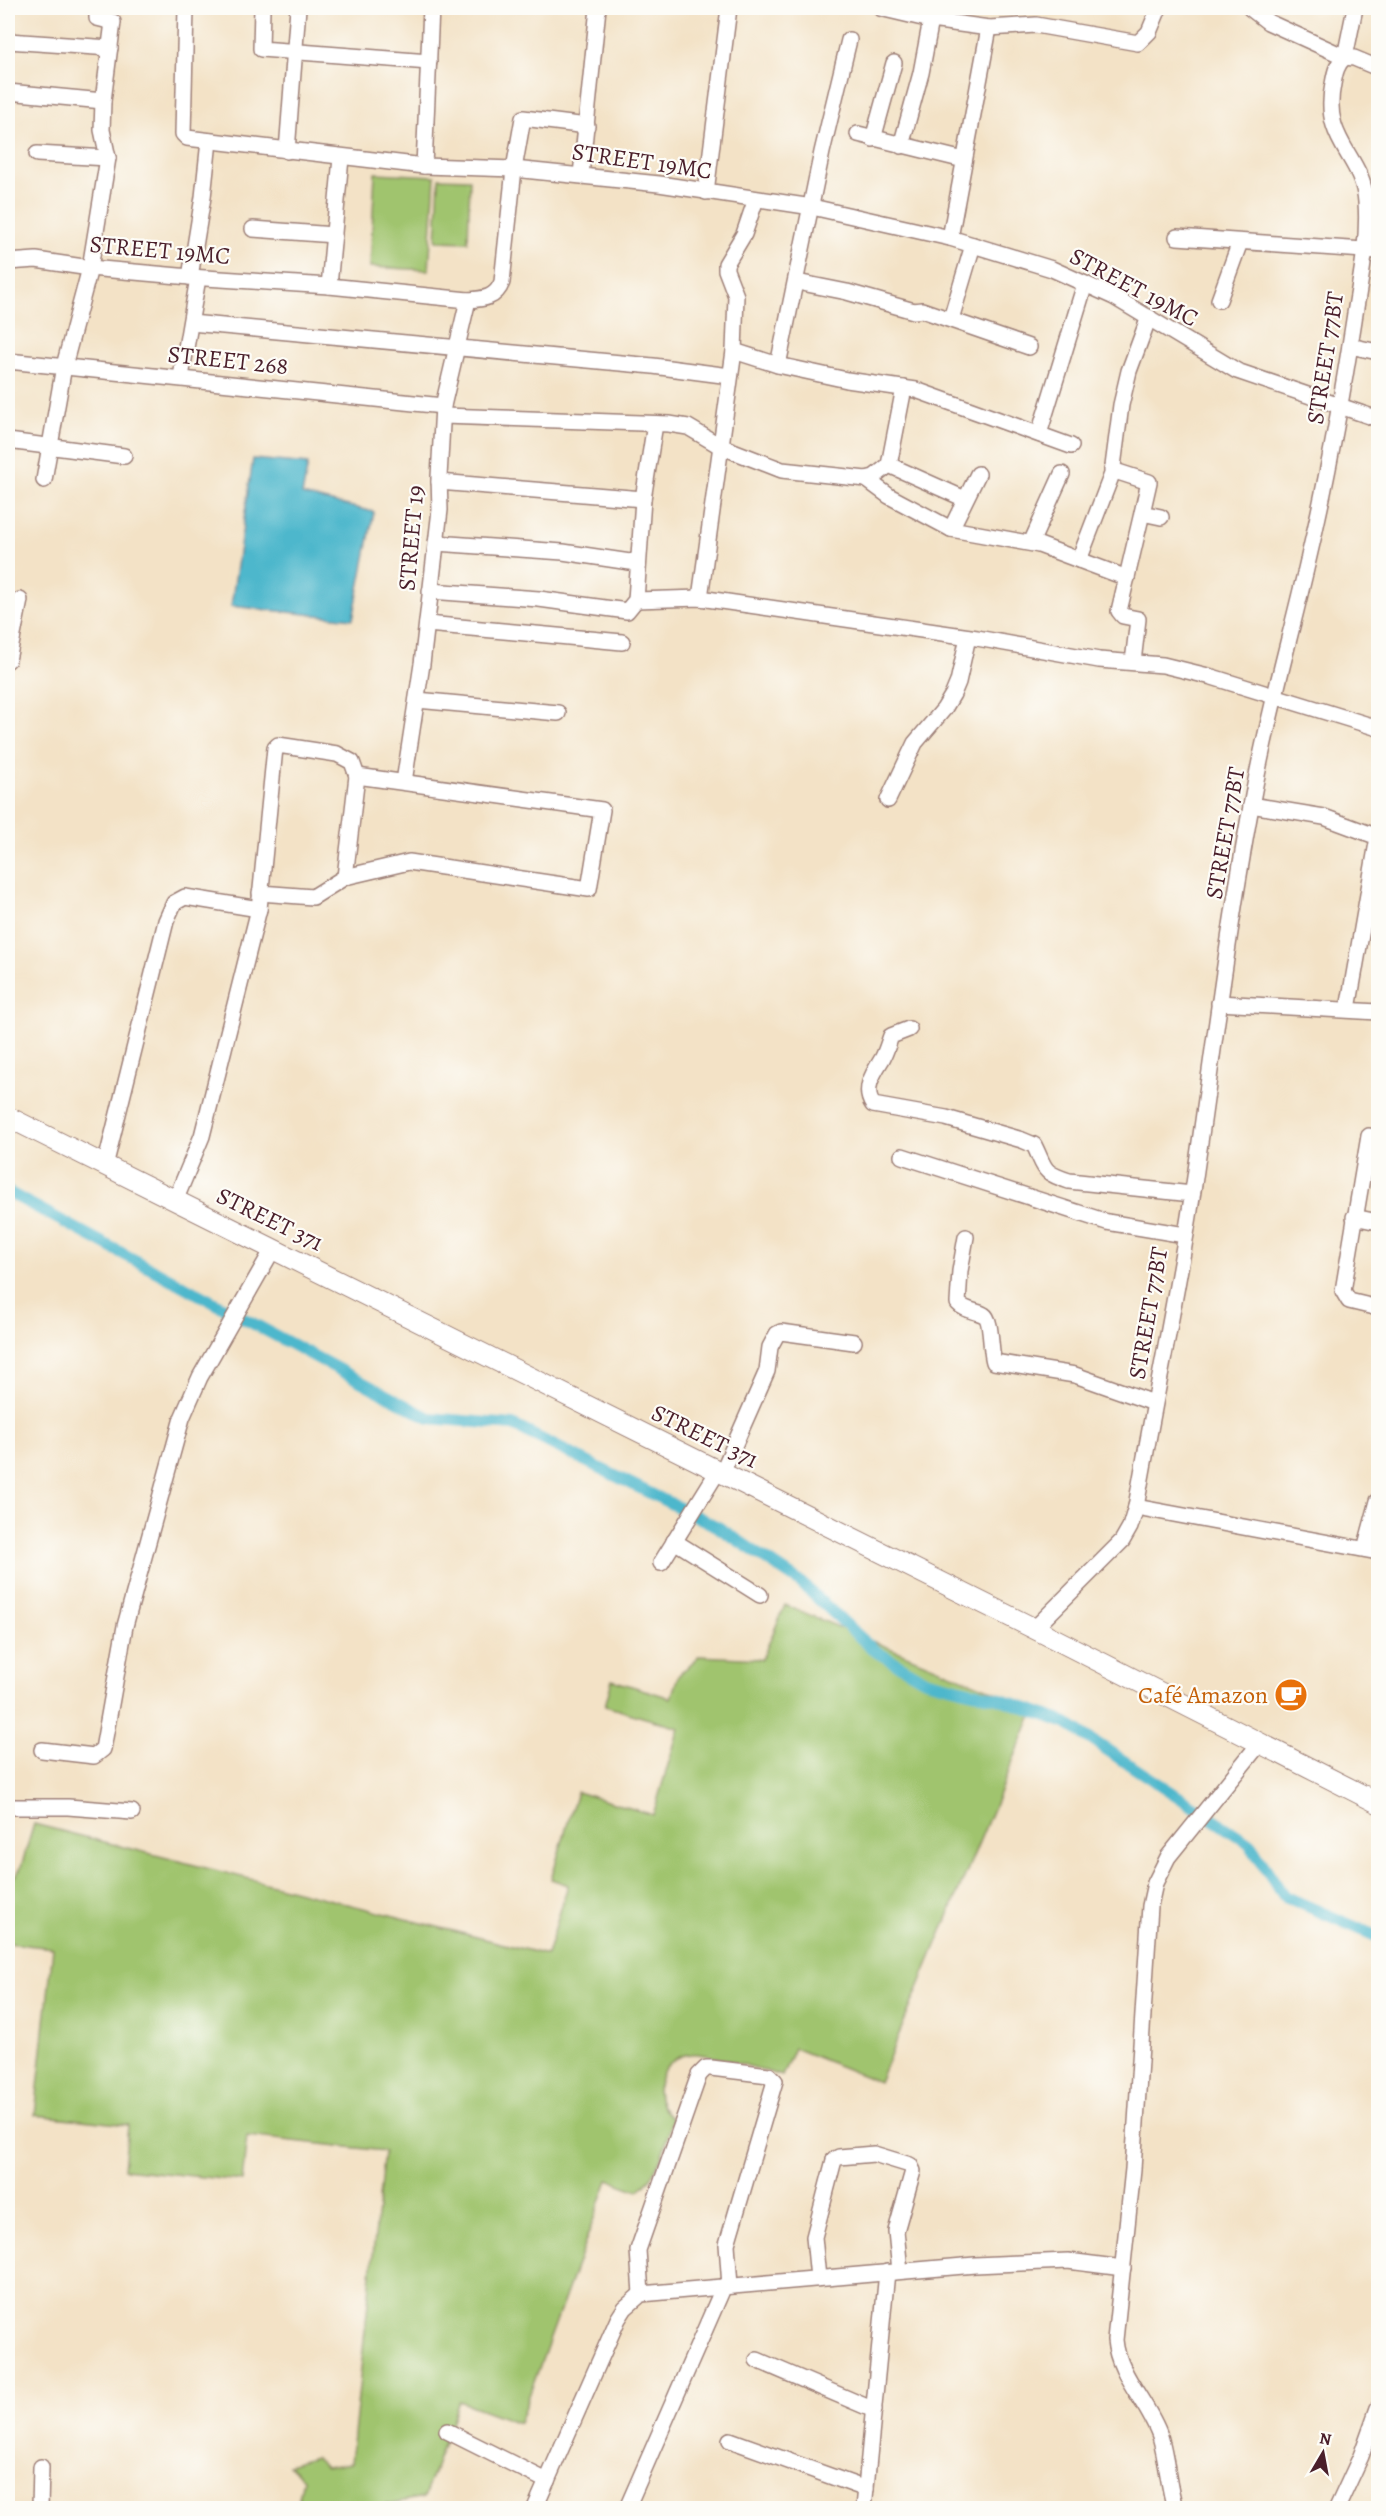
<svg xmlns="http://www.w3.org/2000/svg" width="1386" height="2516" viewBox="0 0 1386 2516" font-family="Alegreya,serif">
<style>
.green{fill:#a0c46e;stroke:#75724c;stroke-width:1.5}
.water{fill:#4eb7cc;stroke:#4c6b7c;stroke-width:1.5}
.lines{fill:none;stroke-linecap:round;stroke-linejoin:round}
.canal{stroke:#4eb7cc;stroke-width:12}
.minor-casing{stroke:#9e8078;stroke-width:18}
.major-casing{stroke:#9e8078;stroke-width:22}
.minor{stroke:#fff;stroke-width:15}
.major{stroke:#fff;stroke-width:20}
.labels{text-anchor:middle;stroke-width:4.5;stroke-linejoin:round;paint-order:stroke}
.street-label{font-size:24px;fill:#4a1f2b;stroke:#fdfcf7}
.food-label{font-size:24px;fill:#c56008;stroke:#fdfcf7;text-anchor:end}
</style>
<rect width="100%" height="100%" fill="#fdfcf7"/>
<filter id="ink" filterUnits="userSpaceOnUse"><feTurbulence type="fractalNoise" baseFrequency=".0167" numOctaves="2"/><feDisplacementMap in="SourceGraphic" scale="12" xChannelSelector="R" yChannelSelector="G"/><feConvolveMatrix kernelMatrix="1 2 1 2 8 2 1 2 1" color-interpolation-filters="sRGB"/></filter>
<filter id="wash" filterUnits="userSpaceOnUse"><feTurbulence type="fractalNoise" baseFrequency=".008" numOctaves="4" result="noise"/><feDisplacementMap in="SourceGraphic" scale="24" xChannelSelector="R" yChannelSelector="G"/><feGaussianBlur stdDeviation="1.35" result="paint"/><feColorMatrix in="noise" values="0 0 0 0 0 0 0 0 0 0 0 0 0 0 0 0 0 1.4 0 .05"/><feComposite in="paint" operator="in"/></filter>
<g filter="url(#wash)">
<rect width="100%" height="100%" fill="#f3e2c6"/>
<g class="green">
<polygon points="375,173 435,176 429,270 370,267"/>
<polygon points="439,178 470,179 468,242 436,241"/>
<path d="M 785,1605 L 1035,1708 L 879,2082 L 794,2048 L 782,2076 C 765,2071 705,2052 691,2054 C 676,2055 662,2067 659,2082 C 656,2097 661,2109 672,2119 C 666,2145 659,2174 638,2191 L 608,2180 L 519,2423 L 459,2401 L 424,2497 L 379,2506 L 378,2508 L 297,2508 L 303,2478 L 288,2465 L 314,2457 L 326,2467 L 351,2463 L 384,2151 L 247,2136 L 242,2181 L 124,2169 L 128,2125 L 35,2115 L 53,1948 L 8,1943 L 8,1884 L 20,1870 L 34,1824 L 547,1955 L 568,1885 L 551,1879 L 577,1792 L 653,1815 L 679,1728 L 605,1706 L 612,1680 L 671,1698 L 678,1676 L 699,1656 L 762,1659 Z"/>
</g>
<polygon class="water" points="253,459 308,464 302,495 374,512 353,619 231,606"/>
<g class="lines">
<polyline class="canal" points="8,1192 429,1418 513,1425 718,1527 800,1582 875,1651 925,1680 1001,1699 1066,1723 1249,1843 1284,1896 1378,1937"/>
</g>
</g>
<g filter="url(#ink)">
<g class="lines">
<g class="minor-casing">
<g id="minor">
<polyline points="186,8 183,134 187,138 424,166 514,169 523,118 587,126"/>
<polyline points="262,8 261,49 429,62"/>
<polyline points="880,8 931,20 989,28 1036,25 1138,43 1149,32 1159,8"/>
<polyline points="1250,8 1268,22 1345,57 1355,8"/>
<polyline points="8,41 110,48"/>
<polyline points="8,92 103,101"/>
<polyline points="858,134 964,160"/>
<polyline points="873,139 894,63"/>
<polyline points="901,146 921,73 931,20"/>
<polyline points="287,151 298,8"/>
<polyline points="37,154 108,158"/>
<polyline points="424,166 431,8"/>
<polyline points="581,175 598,8"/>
<polyline points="706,192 729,8"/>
<polyline points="253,229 334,235"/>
<polyline points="1177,237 1378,251"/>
<polyline points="950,238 989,28"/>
<path d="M 8,262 L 36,260 L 90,268 L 190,277 L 329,286 L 468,300 C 484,299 496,298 502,282 L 514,169 L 659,184 L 812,207 L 950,238 L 1052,269 L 1114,297 L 1237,371 L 1378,419"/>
<polyline points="190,277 203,197 209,141"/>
<polyline points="797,282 847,292 914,311 922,310 1029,347"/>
<polyline points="329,286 341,158"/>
<polyline points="1219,300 1240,242"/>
<polyline points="951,319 973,245"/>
<polyline points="191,323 653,366 730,376"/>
<polyline points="1350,346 1378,352"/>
<polyline points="734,351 778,365 847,380 916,390 1071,446"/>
<polyline points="8,361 443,406"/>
<polyline points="778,365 822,152 849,40"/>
<polyline points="181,377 198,278"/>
<polyline points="443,416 669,424 688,427 720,446 782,470 866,479 874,477 889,465 965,499"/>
<polyline points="1039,434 1085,284"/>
<polyline points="8,441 124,456"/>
<polyline points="889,465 904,388"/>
<polyline points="1112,470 1149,482 1142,513 1161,517"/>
<polyline points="866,479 889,496 951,529 1039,545 1127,578"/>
<polyline points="44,480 64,366 90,268 108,158 102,130 103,101 113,22 97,18 97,8"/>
<polyline points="439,482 643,499"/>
<polyline points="951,529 978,474"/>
<polyline points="436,543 563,552 630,562 637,560"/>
<polyline points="1031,543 1062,474"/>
<polyline points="1079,560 1112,474 1121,405 1129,371 1149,317"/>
<polyline points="430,591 539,599 627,611 636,600 643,499 655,424"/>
<polyline points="700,598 734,351 736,296 726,270 726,264 744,234 756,199"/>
<polyline points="636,600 700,598 977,638 1099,660 1163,665 1212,677 1378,728"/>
<polyline points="427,624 622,642"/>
<polyline points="8,660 20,600"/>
<polyline points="1133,662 1138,619 1123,616 1119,611 1142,513"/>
<polyline points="417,700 558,713"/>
<polyline points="404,782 422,664 440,510 439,477 443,406 468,300"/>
<polyline points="888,800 915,743 944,709 953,694 958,682 968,637"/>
<polyline points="1251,805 1324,817 1378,837 1348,1009"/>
<polyline points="260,893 313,897 345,877 409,862 589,889 602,810 357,776"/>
<polyline points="1219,1003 1378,1012"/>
<path d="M 909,1029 L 891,1036 C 888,1044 886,1052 882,1059 C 874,1072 862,1089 873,1105 L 946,1118 L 1022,1140 L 1034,1145 C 1046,1169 1041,1172 1069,1181 L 1192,1194"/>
<polyline points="1378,1138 1369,1136 1343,1291 1349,1301 1378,1308"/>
<polyline points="902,1156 1107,1222 1185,1235"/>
<polyline points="105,1166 166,921 174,903 185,897 259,909"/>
<polyline points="175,1201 202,1136 259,909 275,748 278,745 337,754 352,762 357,776 345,877"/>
<polyline points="1354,1217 1378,1222"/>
<path d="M 966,1237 L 960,1271 L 958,1303 C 965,1311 975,1310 984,1315 C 992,1320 990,1350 994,1362 L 1075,1375 L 1154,1403"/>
<polyline points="722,1473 767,1371 770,1347 777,1334 781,1332 854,1342"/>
<polyline points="1136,1507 1378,1552"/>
<polyline points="674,1541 760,1595"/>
<polyline points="1365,1549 1378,1501"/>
<polyline points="661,1563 718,1471"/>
<path d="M 1034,1629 L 1122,1541 L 1130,1527 L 1136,1507 C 1154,1402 1177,1297 1193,1191 C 1212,1061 1228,930 1252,801 C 1266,723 1288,646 1306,569 C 1326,486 1341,404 1354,320 C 1360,281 1369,241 1366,202 C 1363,155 1321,142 1333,84 C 1335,73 1336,65 1345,57 L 1354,58 L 1378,68"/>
<polyline points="42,1750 94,1756 103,1749 125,1626 182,1418 200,1377 273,1249"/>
<polyline points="8,1807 68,1807 132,1812"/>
<polyline points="818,2278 814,2237 834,2160 839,2157 874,2154 910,2165 913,2171 896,2231 900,2271"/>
<polyline points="641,2294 638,2250 699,2075 706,2068 711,2068 769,2075 775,2081 727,2244 730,2286"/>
<polyline points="757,2360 874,2410"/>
<polyline points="447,2431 547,2481"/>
<polyline points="730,2440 866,2489"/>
<polyline points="40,2508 41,2467"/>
<polyline points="535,2508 618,2319 625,2308 641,2294 975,2265 1068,2261 1123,2268"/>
<polyline points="627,2508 724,2286"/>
<polyline points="864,2508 887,2272"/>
<path d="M 1175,2508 C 1168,2485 1167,2459 1160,2436 C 1149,2403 1118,2376 1115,2340 L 1133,2169 L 1150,1906 L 1155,1883 L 1168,1857 L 1260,1743"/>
<polyline points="1337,2508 1361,2456 1378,2408"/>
</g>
</g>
<g class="major-casing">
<polyline id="major" points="8,1117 1041,1632 1378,1803"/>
</g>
<use href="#minor" class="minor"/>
<use href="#major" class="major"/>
</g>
</g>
<defs>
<g id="cafe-disc" transform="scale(1.725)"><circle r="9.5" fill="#e8710a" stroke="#fdfcf7"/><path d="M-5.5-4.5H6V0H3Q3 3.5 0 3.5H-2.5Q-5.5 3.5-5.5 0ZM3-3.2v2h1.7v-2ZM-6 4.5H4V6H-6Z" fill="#fff"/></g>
</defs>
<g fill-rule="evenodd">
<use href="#cafe-disc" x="1291" y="1695"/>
</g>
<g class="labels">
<g class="street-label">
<text transform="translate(642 161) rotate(8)" y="8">STREET 19MC</text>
<text transform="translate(160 250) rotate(5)" y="8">STREET 19MC</text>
<text transform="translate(1134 287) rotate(28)" y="8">STREET 19MC</text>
<text transform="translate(1325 358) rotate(-81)" y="8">STREET 77BT</text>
<text transform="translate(228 360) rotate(6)" y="8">STREET 268</text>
<text transform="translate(411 538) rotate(-85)" y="8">STREET 19</text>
<text transform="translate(1225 833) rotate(-80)" y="8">STREET 77BT</text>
<text transform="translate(270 1219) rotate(26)" y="8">STREET 371</text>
<text transform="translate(1148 1313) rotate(-80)" y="8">STREET 77BT</text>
<text transform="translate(705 1436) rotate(26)" y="8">STREET 371</text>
</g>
<g class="food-label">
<text x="1268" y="1703">Café Amazon</text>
</g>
</g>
<rect width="1386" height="2516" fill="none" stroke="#fdfcf7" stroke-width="30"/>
<g transform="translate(1323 2453) rotate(10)" stroke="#fdfcf7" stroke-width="4.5" paint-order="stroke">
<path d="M0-4.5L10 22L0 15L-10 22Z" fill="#4a1f2b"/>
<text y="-9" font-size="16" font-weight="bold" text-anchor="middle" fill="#4a1f2b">N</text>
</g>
</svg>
